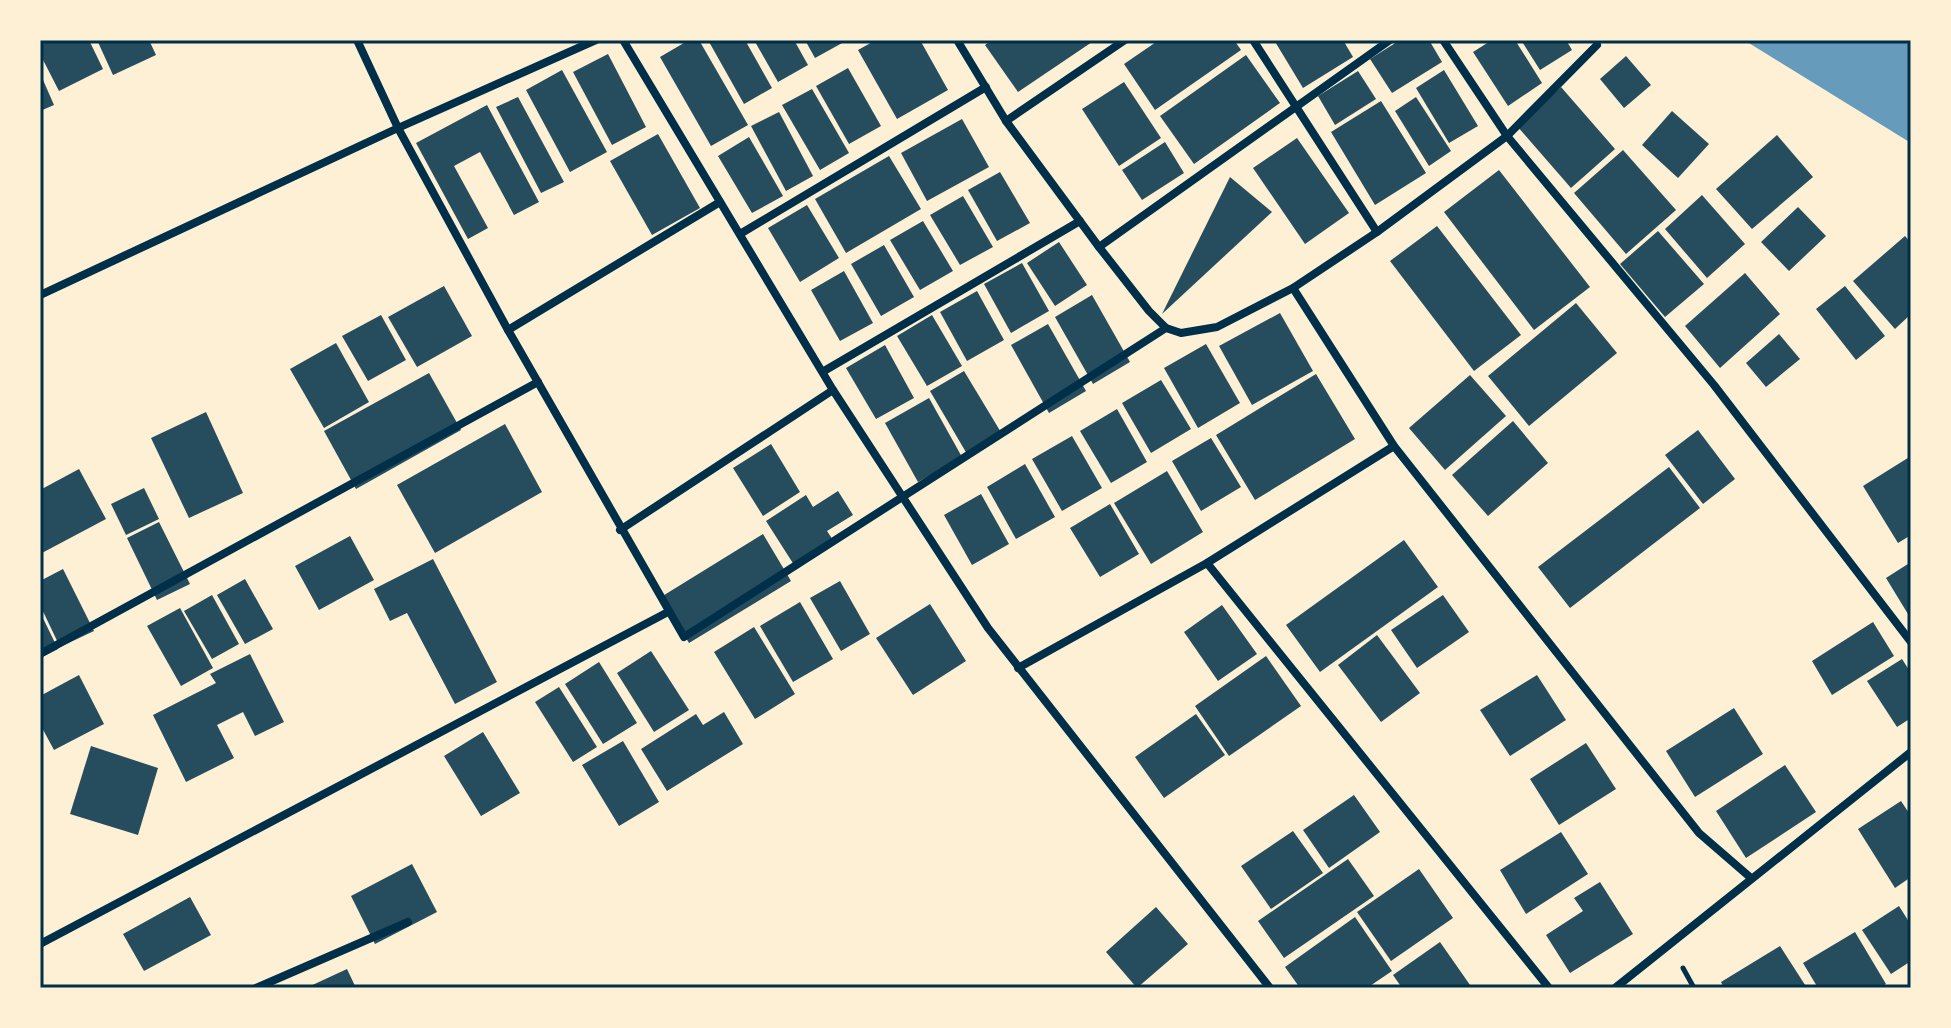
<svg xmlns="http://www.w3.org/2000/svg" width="1951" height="1028" viewBox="0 0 1951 1028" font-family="'Public Sans',sans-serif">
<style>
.water{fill:#669bbc}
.building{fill:#264d5e}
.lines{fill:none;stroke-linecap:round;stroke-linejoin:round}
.path{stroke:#003049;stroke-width:5}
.minor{stroke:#003049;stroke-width:8}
.neatline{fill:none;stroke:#003049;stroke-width:3}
</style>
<rect width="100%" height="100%" fill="#fdf0d5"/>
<polygon class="water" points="1744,40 1911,40 1911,143"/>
<g class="building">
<polygon points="40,40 89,40 103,69 59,91 40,54"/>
<polygon points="97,40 149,40 156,55 113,75"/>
<polygon points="689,40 699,40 748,125 711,146 660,57"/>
<polygon points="708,40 745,40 772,88 744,104"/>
<polygon points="754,40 794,40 808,65 778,82"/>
<polygon points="805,40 842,40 844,42 815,58"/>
<polygon points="876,40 920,40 948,90 897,119 858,50"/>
<polygon points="992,40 1095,40 1018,92 985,45"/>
<polygon points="1159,40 1234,40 1241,50 1155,110 1124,64"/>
<polygon points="1274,40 1343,40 1353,57 1303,88"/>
<polygon points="1400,40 1429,40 1442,62 1392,93 1370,59"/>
<polygon points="1492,40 1515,40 1542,83 1508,106 1473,52"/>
<polygon points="1521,40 1566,40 1572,50 1540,70"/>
<polygon points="608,54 646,127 612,145 573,72"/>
<polygon points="1246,55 1280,103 1194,164 1160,116"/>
<polygon points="1626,56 1651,85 1624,108 1600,79"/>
<polygon points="848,68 881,126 849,144 816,86"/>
<polygon points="562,70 607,152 570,172 526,90"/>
<polygon points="1444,70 1478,126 1449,143 1416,88"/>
<polygon points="1358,71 1376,99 1335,125 1318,96"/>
<polygon points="40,73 54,105 40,111"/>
<polygon points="1124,82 1161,138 1119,166 1082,109"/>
<polygon points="1561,87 1615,149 1571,188 1517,126"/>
<polygon points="812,89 849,153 820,170 782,105"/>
<polygon points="518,97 564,182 541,193 496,107"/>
<polygon points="1416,97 1451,151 1429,166 1395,111"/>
<polygon points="1381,101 1426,173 1375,205 1331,132"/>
<polygon points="487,105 539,202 514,215 480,152 454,166 488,228 468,239 416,143"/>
<polygon points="1672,111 1709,144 1678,178 1642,145"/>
<polygon points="779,112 813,176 786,191 751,126"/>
<polygon points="962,119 989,167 927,201 901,153"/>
<polygon points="658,134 700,208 652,235 610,161"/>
<polygon points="1777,135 1813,177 1752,229 1716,189"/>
<polygon points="749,137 783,196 752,213 718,156"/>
<polygon points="1297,138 1349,213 1305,244 1253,168"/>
<polygon points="1165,142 1184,173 1142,200 1122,170"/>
<polygon points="1623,150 1676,210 1626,254 1574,193"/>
<polygon points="889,156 921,209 846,253 815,199"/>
<polygon points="1499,170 1590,287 1534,330 1444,212"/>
<polygon points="1000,172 1030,223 997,241 968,190"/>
<polygon points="1230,177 1272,212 1162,314"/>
<polygon points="1702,195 1745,244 1707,278 1665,229"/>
<polygon points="963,196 993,247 960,265 930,215"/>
<polygon points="807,205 839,258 800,282 768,228"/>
<polygon points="1798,207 1826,236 1789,271 1761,242"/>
<polygon points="923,221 953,271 920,290 890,240"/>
<polygon points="1437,226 1521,335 1474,371 1390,261"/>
<polygon points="1658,231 1704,284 1665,317 1620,264"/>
<polygon points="1905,236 1911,243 1911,314 1895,329 1853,281"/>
<polygon points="1059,242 1087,285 1055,306 1027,263"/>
<polygon points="884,245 914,297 881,316 851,264"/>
<polygon points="1022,263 1049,311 1011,333 984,284"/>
<polygon points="844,271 873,323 840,341 811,290"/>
<polygon points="1745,273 1780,314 1720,368 1685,326"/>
<polygon points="444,286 472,336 417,367 388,317"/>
<polygon points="1845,286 1885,336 1856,360 1816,309"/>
<polygon points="977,291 1004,340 967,361 940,312"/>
<polygon points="1092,295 1130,362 1093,384 1055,317"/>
<polygon points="1576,303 1617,353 1529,426 1488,376"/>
<polygon points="1280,313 1313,371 1252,405 1219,346"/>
<polygon points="381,315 406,360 368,381 342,336"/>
<polygon points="932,315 962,366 927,386 897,336"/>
<polygon points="1048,324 1086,391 1049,413 1011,345"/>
<polygon points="1779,334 1800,359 1766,387 1746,363"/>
<polygon points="336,343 369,402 324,428 290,369"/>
<polygon points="1206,344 1240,403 1198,428 1164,368"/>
<polygon points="885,345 914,398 876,419 846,368"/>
<polygon points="964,371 1002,434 967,454 930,391"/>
<polygon points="429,373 461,430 356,489 324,431"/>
<polygon points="1316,374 1355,439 1255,500 1216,435"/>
<polygon points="1470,375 1506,416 1445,470 1409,428"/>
<polygon points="1161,380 1191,429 1151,453 1122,403"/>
<polygon points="929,398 962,457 918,482 885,423"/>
<polygon points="1117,409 1147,462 1111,483 1080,431"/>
<polygon points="206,412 243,493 189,518 151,438"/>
<polygon points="1513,421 1548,463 1488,516 1452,475"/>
<polygon points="505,424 542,492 435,553 397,485"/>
<polygon points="1698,430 1735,479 1703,504 1665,455"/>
<polygon points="1072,436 1102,488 1062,511 1032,459"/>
<polygon points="1211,438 1241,487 1201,511 1172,461"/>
<polygon points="771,444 800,492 763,516 733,468"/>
<polygon points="1911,456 1911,535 1898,543 1863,486"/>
<polygon points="1025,464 1055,517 1016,539 987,487"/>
<polygon points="1669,467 1700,508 1570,608 1538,567"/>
<polygon points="79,469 106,519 40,554 40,490"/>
<polygon points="1167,471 1203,532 1151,564 1114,503"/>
<polygon points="144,488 159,519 126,535 111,504"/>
<polygon points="838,491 853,515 827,531 835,543 796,568 766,521 806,495 813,507"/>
<polygon points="981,494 1009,544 972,565 944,515"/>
<polygon points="1110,504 1139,554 1100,577 1070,528"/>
<polygon points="159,522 190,584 157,600 127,538"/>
<polygon points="763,534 791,581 689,643 661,597"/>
<polygon points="350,536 374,580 319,610 295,566"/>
<polygon points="1404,540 1438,587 1320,672 1286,625"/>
<polygon points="433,559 497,682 455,704 407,613 390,621 374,589"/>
<polygon points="1911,562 1911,619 1886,578"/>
<polygon points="63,569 94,631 60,647 40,605 40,581"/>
<polygon points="245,579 273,629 245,644 217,595"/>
<polygon points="840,581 870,634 841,651 810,598"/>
<polygon points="212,595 239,644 212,659 184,611"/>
<polygon points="1443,595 1469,632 1417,668 1391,630"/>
<polygon points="800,602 833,659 793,682 760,626"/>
<polygon points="930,604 966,661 913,695 876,638"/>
<polygon points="1222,605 1257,654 1218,681 1184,632"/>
<polygon points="180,608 213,668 181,686 147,626"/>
<polygon points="40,612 58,649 40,658"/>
<polygon points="1873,622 1894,656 1832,695 1812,661"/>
<polygon points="754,627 795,694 755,719 714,652"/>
<polygon points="1377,635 1420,693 1381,722 1338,665"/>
<polygon points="651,651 689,710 654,732 617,673"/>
<polygon points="250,654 284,722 255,736 243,712 217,725 234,758 186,782 153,715 216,683 210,674"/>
<polygon points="1266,656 1301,706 1229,756 1195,706"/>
<polygon points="1902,659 1911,673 1911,718 1897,727 1867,681"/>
<polygon points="599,662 637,723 603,744 565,684"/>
<polygon points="79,675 104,724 54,750 40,724 40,696"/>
<polygon points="1537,675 1566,720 1510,756 1480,710"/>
<polygon points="559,687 597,747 573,762 535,702"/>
<polygon points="1734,708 1763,754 1695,797 1666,751"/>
<polygon points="724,712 743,744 667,791 641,749 696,714 703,725"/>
<polygon points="1196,714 1225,755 1164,798 1135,757"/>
<polygon points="483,732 520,793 481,816 444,756"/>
<polygon points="623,741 659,802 619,826 582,765"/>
<polygon points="1586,743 1616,789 1559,825 1530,779"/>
<polygon points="91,746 158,768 138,835 70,814"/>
<polygon points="1785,765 1816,812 1746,858 1716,811"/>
<polygon points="1354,795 1380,832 1329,868 1303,830"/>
<polygon points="1901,801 1911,816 1911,877 1895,888 1858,829"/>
<polygon points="1293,831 1323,873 1271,909 1241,866"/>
<polygon points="1561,832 1588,874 1526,914 1500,870"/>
<polygon points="1348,859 1374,896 1284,958 1258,921"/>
<polygon points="412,864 437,912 375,944 351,896"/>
<polygon points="1419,869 1453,918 1391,961 1357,912"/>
<polygon points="1600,882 1633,934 1570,973 1546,935 1583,911 1574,898"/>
<polygon points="190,897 211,935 144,971 123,934"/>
<polygon points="1899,906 1911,925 1911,961 1891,974 1862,930"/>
<polygon points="1156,907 1188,944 1137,988 1106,952"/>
<polygon points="1355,917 1392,971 1367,988 1300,988 1285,967"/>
<polygon points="1855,932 1886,984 1879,988 1818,988 1803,963"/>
<polygon points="1440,942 1470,985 1465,988 1402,988 1393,975"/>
<polygon points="1780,946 1807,988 1724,988 1721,982"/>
<polygon points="347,969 356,988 306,988"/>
</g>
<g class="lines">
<polyline class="path" points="1683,968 1694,988"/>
<g class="minor">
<polyline points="357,40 398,128 508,330 684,637 1166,328"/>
<polyline points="623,40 833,390 988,628 1270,988"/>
<polyline points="957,40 1006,121 1099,247 1149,311 1166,328 1181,333 1217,327 1293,288 1377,232 1507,136 1597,45"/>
<polyline points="1253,40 1377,232"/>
<polyline points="1443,40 1507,136 1714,385 1911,642"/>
<polyline points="1006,121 1125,40"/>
<polyline points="740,234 986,87"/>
<polyline points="1099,247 1390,40"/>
<polyline points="1293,288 1394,446 1699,833 1751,878"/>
<polyline points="40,295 398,128 596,40"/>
<polyline points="508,330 720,202"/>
<polyline points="824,371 1080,221"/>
<polyline points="620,530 833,390"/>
<polyline points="1207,563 1549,988"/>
<polyline points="40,654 538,382"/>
<polyline points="1018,668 1207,563 1394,446"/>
<polyline points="40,944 668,612"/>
<polyline points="256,988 408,922"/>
<polyline points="1615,988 1911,752"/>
</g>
</g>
<rect width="1951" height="1028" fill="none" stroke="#fdf0d5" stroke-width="84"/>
<rect x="42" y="42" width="1867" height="944" class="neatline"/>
</svg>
